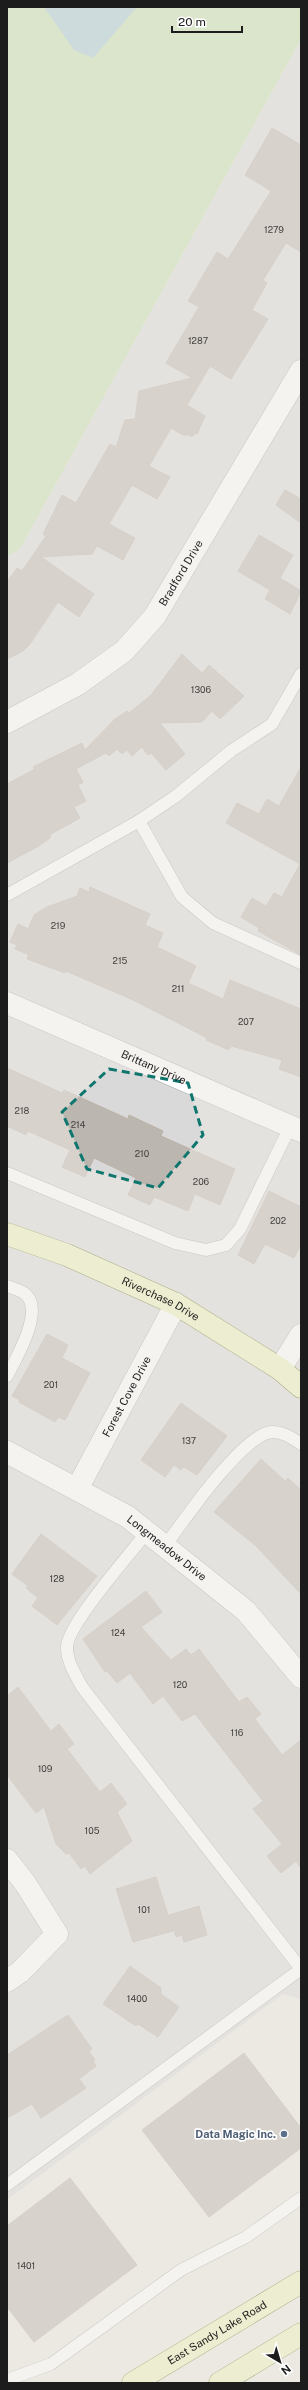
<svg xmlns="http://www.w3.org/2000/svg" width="308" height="2390" viewBox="0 0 308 2390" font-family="'Public Sans',sans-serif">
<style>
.residential{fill:#dad9d9}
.grass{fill:#c5e1ad}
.water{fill:#a8c9d5}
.building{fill:#bcb6b0;stroke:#bcb1a7}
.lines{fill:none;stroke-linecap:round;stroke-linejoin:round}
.lane-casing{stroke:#a0a0a0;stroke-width:13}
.street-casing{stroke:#a0a0a0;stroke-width:23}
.secondary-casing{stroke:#596610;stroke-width:23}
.lane{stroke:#fff;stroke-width:12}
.street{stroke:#fff;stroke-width:22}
.secondary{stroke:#edf2bb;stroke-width:22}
.marked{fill:none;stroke:#0f766e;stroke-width:3;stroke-dasharray:8 5;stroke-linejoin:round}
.service-dot{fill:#5c6f8a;stroke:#fff;stroke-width:1.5}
.labels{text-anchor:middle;stroke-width:3.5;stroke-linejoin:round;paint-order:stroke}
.number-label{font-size:9px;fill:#444241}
.street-label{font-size:11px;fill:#1c1c1c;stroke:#fff}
.service-label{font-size:11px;font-weight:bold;fill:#4e5e75;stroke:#fff;text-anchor:end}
</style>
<rect width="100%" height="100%" fill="#ece9e3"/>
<polygon class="residential" points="301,39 301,1999 283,1994 7,2200 7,556 20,549"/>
<polygon class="grass" points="7,7 301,7 301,39 20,549 7,556"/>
<polygon class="water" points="44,7 137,7 93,58 74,50"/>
<g class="building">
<polygon points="272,128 301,145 301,252 286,243 263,280 267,283 252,310 268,319 231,379 210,366 187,405 205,416 197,434 195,433 192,437 186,434 185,436 171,428 149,466 170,477 157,499 132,485 109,524 135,538 123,560 97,546 92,554 41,557 94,594 79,617 58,602 30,644 23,651 7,659 7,582 17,568 22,571 46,536 43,534 62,495 76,503 110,444 116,447 125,420 135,419 139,391 192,378 166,363 199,307 188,301 217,252 228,259 271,191 245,175"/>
<polygon points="285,490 301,499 301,523 276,505"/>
<polygon points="259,535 293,555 280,578 301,591 290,614 265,599 270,590 238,571"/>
<polygon points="182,654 202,673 209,665 244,696 220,719 212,711 202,722 160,723 185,754 166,770 151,753 148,755 142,747 132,756 127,750 122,754 117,749 109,756 106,753 76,769 83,782 78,785 86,801 74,807 80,818 51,834 50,838 39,846 7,863 7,784 35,769 33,767 43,762 82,743 85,750 115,719 127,711 129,713 151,695"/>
<polygon points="301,767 301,955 258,931 259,928 241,917 252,898 266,906 274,893 282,897 300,864 226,823 237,803 259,814 267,799 279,806"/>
<polygon points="90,887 150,914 145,925 163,933 157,947 196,966 188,983 223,999 230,980 301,1009 301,1077 279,1069 282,1060 231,1046 229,1050 206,1040 207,1038 133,1000 66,971 65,973 27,959 29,955 15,949 17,945 10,942 18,924 28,929 34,915 47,907 77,896 80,888 89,892"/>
<polygon points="7,1068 62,1093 64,1090 128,1119 129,1115 163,1131 161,1136 235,1169 220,1205 195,1194 188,1211 154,1197 150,1205 128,1195 136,1178 94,1158 85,1177 62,1167 70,1150 28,1131 26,1135 7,1126"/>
<polygon points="269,1191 301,1207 301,1244 294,1258 265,1244 254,1264 238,1255"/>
<polygon points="47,1334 68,1345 62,1358 90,1373 65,1420 58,1417 55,1422 19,1402 20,1400 12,1396"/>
<polygon points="181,1403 227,1436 197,1475 184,1467 181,1470 174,1465 165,1477 141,1460"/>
<polygon points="261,1459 285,1481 288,1478 301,1490 301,1594 255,1545 214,1512"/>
<polygon points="41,1534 97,1576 57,1625 32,1606 38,1598 26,1588 28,1586 12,1574"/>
<polygon points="146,1591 162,1612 141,1627 171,1660 186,1649 191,1655 199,1649 239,1702 247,1697 261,1714 255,1719 282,1755 301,1740 301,1868 296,1861 281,1873 267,1856 282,1844 253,1809 263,1801 195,1714 182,1721 163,1696 153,1704 130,1673 117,1683 107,1671 105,1672 83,1639"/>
<polygon points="18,1687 51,1731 59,1724 74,1744 67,1749 100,1792 111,1783 127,1804 117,1812 132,1841 90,1874 85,1866 81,1869 69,1853 66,1854 56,1844 44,1807 36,1813 7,1775 7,1696"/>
<polygon points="156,1877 173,1931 133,1942 116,1889"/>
<polygon points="199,1906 207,1935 184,1942 182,1935 176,1937 169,1915"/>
<polygon points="130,1966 161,1988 161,1994 179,2007 158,2037 138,2024 136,2026 103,2004"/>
<polygon points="68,2015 92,2049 89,2051 95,2060 93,2062 96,2066 79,2079 86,2088 41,2118 32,2104 7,2118 7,2055"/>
<polygon points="244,2053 301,2128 301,2148 209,2217 142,2130"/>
<polygon points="70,2178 137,2265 34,2342 7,2307 7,2226"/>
</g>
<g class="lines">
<g class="lane-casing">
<g id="lane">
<polyline points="301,674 272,724 231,751 176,796 139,821 182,897 213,923 301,963"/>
<polyline points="7,895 139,821"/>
<polyline points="7,1173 175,1243 206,1250 226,1245 240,1229 290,1127"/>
<path d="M 7,1286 C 12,1288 20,1290 24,1293 C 46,1308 16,1359 7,1376"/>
<path d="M 147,1532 C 131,1553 67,1625 67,1647 C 67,1662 75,1674 82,1687 L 301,1969"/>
<path d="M 165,1546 C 185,1519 237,1443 267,1433 C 279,1429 292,1438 301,1444"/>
<polyline points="7,2185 301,1969"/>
<polyline points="7,2380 51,2364 181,2270 246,2237 301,2198"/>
</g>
</g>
<g class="street-casing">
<g id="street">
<path id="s1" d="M 7,722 L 78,684 L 124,651 L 155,616 L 301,371"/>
<path id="s2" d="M 7,1003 L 301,1131"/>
<polyline points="280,1369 301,1335"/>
<path id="s3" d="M 7,1452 L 128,1517 L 246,1611 L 301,1677"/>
<path id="s4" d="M 77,1489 L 176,1304"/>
<polyline points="7,1860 25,1883 57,1934 20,1972 7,1981"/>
</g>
</g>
<g class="secondary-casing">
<g id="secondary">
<path id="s5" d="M 7,1234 L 67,1255 L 176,1304 L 280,1369 L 301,1387"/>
<path id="s6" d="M 133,2383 L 301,2282"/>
<polyline points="220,2383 301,2334"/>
</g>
</g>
<use href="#lane" class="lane"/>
<use href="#street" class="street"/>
<use href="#secondary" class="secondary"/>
</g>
<path d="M0 0H308V2390H0ZM 109,1069 L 188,1083 L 203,1135 L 158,1188 L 87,1169 L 62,1112 Z" fill="#ece9e3" fill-opacity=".55" fill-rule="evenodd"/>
<path class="marked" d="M 109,1069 L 188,1083 L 203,1135 L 158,1188 L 87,1169 L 62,1112 Z"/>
<circle class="service-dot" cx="284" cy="2134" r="4"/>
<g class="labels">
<g class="number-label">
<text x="274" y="233">1279</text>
<text x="198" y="344">1287</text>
<text x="201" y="693">1306</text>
<text x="58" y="929">219</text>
<text x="120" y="964">215</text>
<text x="178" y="992">211</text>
<text x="246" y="1025">207</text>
<text x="22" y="1114">218</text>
<text x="78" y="1128">214</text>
<text x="142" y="1157">210</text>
<text x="201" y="1185">206</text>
<text x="278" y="1224">202</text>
<text x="51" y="1388">201</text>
<text x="189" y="1444">137</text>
<text x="57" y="1582">128</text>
<text x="118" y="1636">124</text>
<text x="180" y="1688">120</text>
<text x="237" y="1736">116</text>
<text x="45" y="1772">109</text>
<text x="92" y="1834">105</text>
<text x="144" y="1913">101</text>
<text x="137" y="2002">1400</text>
<text x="26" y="2269">1401</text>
</g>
<g class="street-label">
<text dy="4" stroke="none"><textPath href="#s1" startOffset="234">Bradford Drive</textPath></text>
<text dy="4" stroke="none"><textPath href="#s2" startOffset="160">Brittany Drive</textPath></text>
<text dy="4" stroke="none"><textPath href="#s5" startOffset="167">Riverchase Drive</textPath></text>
<text dy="4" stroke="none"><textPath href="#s4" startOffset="105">Forest Cove Drive</textPath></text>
<text dy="4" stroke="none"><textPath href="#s3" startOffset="187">Longmeadow Drive</textPath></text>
<text dy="4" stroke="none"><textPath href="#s6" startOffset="98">East Sandy Lake Road</textPath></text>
</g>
<g class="service-label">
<text x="276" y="2138">Data Magic Inc.</text>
</g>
</g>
<rect width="308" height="2390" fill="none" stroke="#1c1c1c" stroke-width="16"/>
<g transform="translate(280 2362) rotate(142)" stroke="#ffffff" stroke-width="3" paint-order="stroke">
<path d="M0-3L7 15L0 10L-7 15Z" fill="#1c1c1c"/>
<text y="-6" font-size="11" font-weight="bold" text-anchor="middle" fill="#1c1c1c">N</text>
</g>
<path d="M172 26v6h70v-6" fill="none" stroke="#1c1c1c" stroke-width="2"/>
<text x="178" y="26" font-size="12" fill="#1c1c1c" stroke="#ffffff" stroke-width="3" paint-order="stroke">20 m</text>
</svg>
